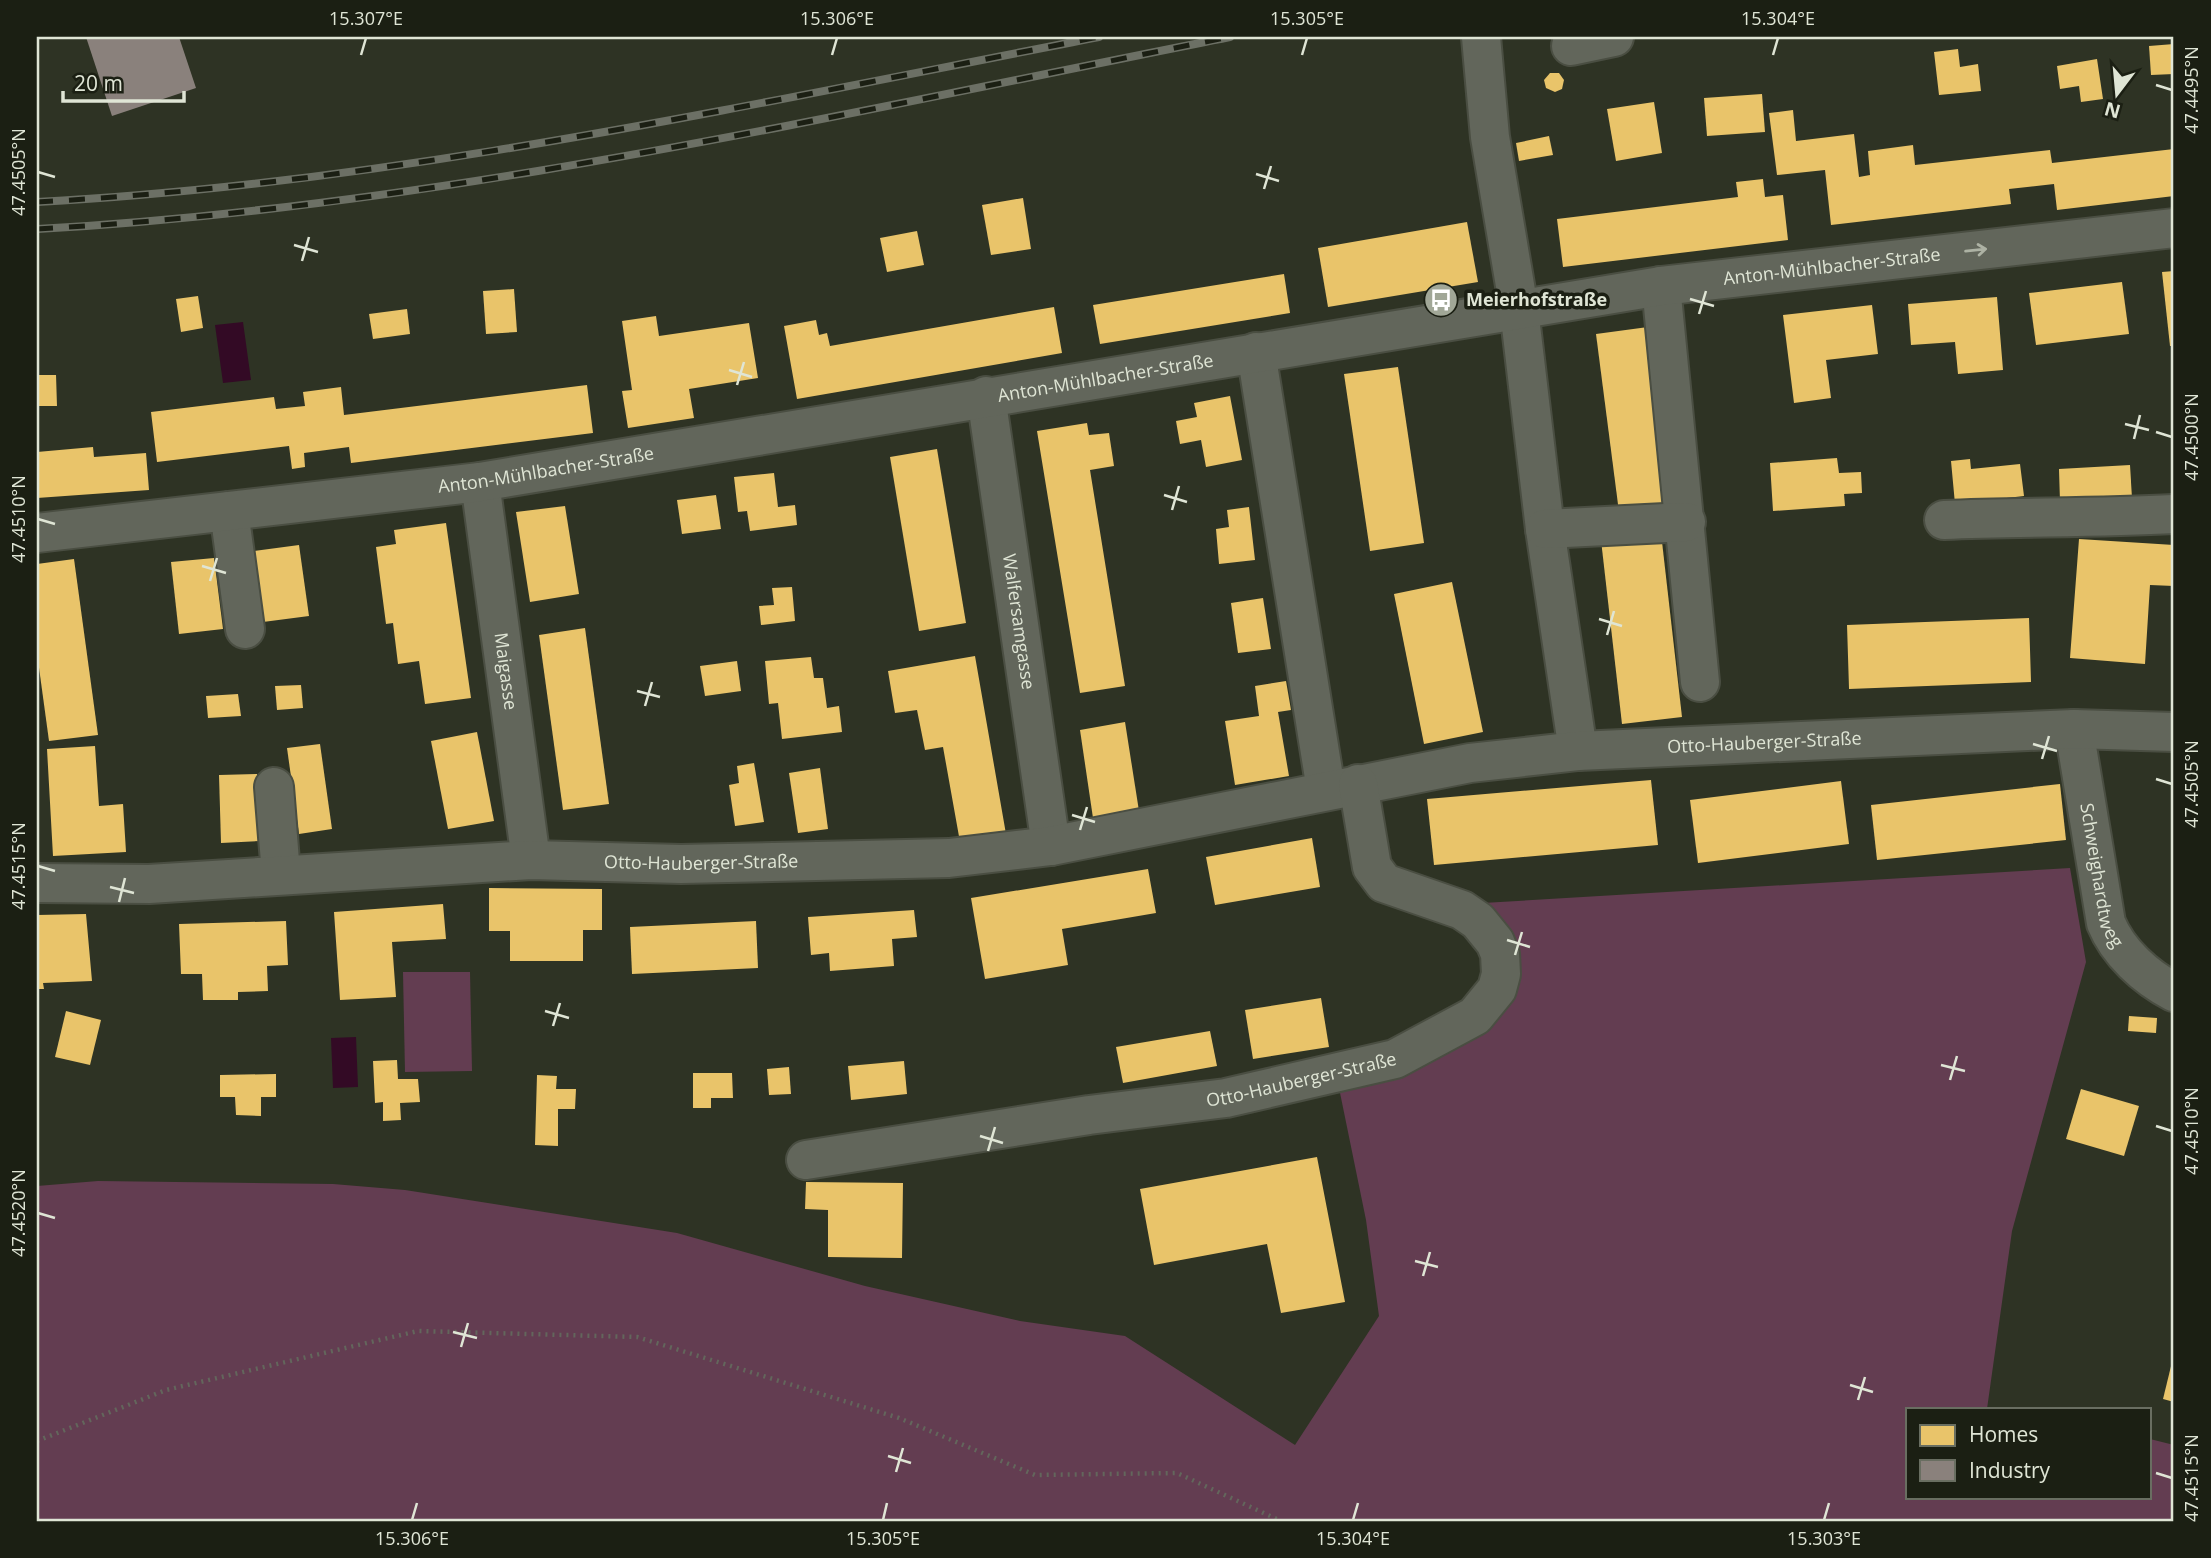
<svg xmlns="http://www.w3.org/2000/svg" width="2211" height="1558" viewBox="0 0 2211 1558" font-family="'Open Sans',sans-serif">
<style>
.green{fill:#633d51}
.water{fill:#330a25}
.homes{fill:#e9c46a}
.industry{fill:#8a817c}
.lines{fill:none;stroke-linecap:round;stroke-linejoin:round}
.minor-casing{stroke:#4a4e42;stroke-width:42}
.path{stroke:#63665c;stroke-width:4.5;stroke-dasharray:2 5;stroke-linecap:butt}
.minor{stroke:#62665b;stroke-width:38}
.rail-casing{stroke:#6c7065;stroke-width:8}
.rail{stroke:#1b1f13;stroke-width:5;stroke-dasharray:16;stroke-linecap:butt}
.oneway{stroke:#adb2a4}
.ticks{fill:none;stroke:#dfe5d5;stroke-width:2.5}
.labels{text-anchor:middle;stroke-width:7;stroke-linejoin:round;paint-order:stroke}
.street-label{font-size:18px;fill:#dfe5d5;stroke:#1b1f13}
.poi-label{font-size:18px;font-weight:bold;fill:#dfe5d5;stroke:#1b1f13;text-anchor:start}
.neatline{fill:none;stroke:#dfe5d5;stroke-width:2.5}
.ticks-label{font-size:18px;text-anchor:middle;fill:#dfe5d5}
</style>
<rect width="100%" height="100%" fill="#2e3324"/>
<g class="green">
<path d="M 2070,868 L 2086,962 L 2012,1231 L 1987,1409 L 1908,1409 L 1908,1497 L 2150,1497 L 2150,1439 L 2174,1445 L 2174,1521 L 37,1521 L 37,1186 L 98,1181 L 333,1184 L 405,1190 L 677,1233 L 865,1286 L 1020,1321 L 1125,1336 L 1295,1445 L 1379,1316 L 1366,1220 L 1338,1083 L 1515,983 C 1526,943 1511,928 1483,903 Z"/>
<polygon points="403,972 470,972 472,1071 405,1072"/>
</g>
<g class="water">
<polygon points="243,322 251,380 223,383 215,325"/>
<polygon points="356,1037 358,1087 333,1088 331,1038"/>
</g>
<g class="homes">
<polygon points="2174,44 2174,74 2151,75 2149,46"/>
<polygon points="1958,49 1960,67 1978,64 1981,91 1939,95 1934,52"/>
<polygon points="2097,59 2103,99 2081,102 2079,86 2060,89 2057,66"/>
<polygon points="1550,73 1559,73 1564,80 1562,89 1555,92 1546,88 1544,80"/>
<polygon points="1762,94 1765,132 1707,136 1704,98"/>
<polygon points="1654,102 1662,153 1616,161 1607,109"/>
<polygon points="1793,110 1796,141 1854,134 1859,177 1870,175 1868,151 1913,145 1915,165 2050,150 2052,163 2174,149 2174,196 2057,210 2054,184 2009,189 2011,204 1831,225 1825,170 1777,175 1769,113"/>
<polygon points="1549,136 1553,155 1519,161 1516,143"/>
<polygon points="1763,179 1765,197 1783,195 1788,240 1563,267 1557,219 1738,197 1736,182"/>
<polygon points="1023,198 1031,249 991,255 982,205"/>
<polygon points="1467,222 1478,282 1328,307 1318,248"/>
<polygon points="917,231 924,265 887,272 880,238"/>
<polygon points="2174,271 2174,346 2170,346 2162,272"/>
<polygon points="1284,274 1290,313 1100,344 1093,305"/>
<polygon points="2122,282 2129,334 2036,345 2029,293"/>
<polygon points="514,289 517,332 486,334 483,291"/>
<polygon points="198,296 203,328 181,332 176,299"/>
<polygon points="1997,297 2003,370 1958,374 1955,342 1911,345 1908,304"/>
<polygon points="1872,305 1878,354 1826,360 1831,398 1794,403 1783,315"/>
<polygon points="1054,307 1062,353 797,399 784,326 816,320 819,335 827,333 830,346"/>
<polygon points="407,309 410,334 373,339 369,314"/>
<polygon points="656,316 659,336 749,323 758,378 689,389 694,418 628,428 622,391 632,390 622,321"/>
<polygon points="1648,327 1671,505 1619,512 1596,334"/>
<polygon points="1398,367 1424,543 1370,551 1344,374"/>
<polygon points="37,375 56,375 57,406 37,406"/>
<polygon points="587,385 593,433 351,463 349,447 304,453 305,467 292,469 289,446 157,462 151,412 274,397 276,409 305,406 303,392 341,387 344,415"/>
<polygon points="1230,396 1242,460 1206,467 1201,440 1180,444 1176,421 1197,417 1194,403"/>
<polygon points="1087,423 1089,435 1109,433 1114,466 1090,470 1125,686 1080,693 1037,431"/>
<polygon points="93,447 94,457 146,453 149,490 37,498 37,452"/>
<polygon points="937,449 966,623 919,631 890,457"/>
<polygon points="1837,458 1839,473 1861,472 1862,493 1844,494 1845,506 1773,511 1770,463"/>
<polygon points="1970,459 1971,469 2020,464 2024,496 1955,504 1951,461"/>
<polygon points="2130,465 2132,498 2060,502 2059,469"/>
<polygon points="774,473 778,507 795,505 797,525 750,531 747,511 738,512 734,477"/>
<polygon points="716,495 721,529 682,534 677,500"/>
<polygon points="565,506 579,594 530,602 516,512"/>
<polygon points="1249,507 1255,560 1219,564 1216,529 1229,527 1227,510"/>
<polygon points="446,523 471,698 425,704 419,661 398,664 393,623 386,624 376,547 396,544 394,530"/>
<polygon points="1661,533 1682,717 1622,724 1601,540"/>
<polygon points="2079,539 2174,545 2174,586 2150,585 2145,664 2070,658"/>
<polygon points="299,545 309,616 263,622 254,551"/>
<polygon points="214,558 223,629 179,634 171,562"/>
<polygon points="74,559 98,735 49,741 37,653 37,564"/>
<polygon points="1452,582 1483,732 1424,744 1394,594"/>
<polygon points="792,587 795,621 761,625 759,606 774,605 772,588"/>
<polygon points="1263,598 1271,649 1238,653 1231,603"/>
<polygon points="2029,618 2031,682 1849,689 1847,625"/>
<polygon points="585,628 609,804 563,810 539,635"/>
<polygon points="975,656 1006,834 960,842 943,747 925,750 917,710 895,713 888,671"/>
<polygon points="811,657 814,678 823,678 827,708 839,706 842,732 782,739 778,703 769,704 765,661"/>
<polygon points="737,661 741,691 705,696 700,666"/>
<polygon points="1286,681 1291,710 1278,712 1289,776 1235,785 1225,721 1259,716 1255,686"/>
<polygon points="301,685 303,708 277,710 275,686"/>
<polygon points="238,694 241,716 208,718 206,696"/>
<polygon points="1125,722 1139,811 1093,818 1080,730"/>
<polygon points="477,732 494,821 448,829 431,741"/>
<polygon points="320,744 332,829 299,834 287,748"/>
<polygon points="95,746 99,806 123,804 126,852 53,856 47,749"/>
<polygon points="754,763 764,822 735,826 729,785 739,783 737,766"/>
<polygon points="820,768 828,829 798,833 789,773"/>
<polygon points="257,774 260,841 221,843 219,775"/>
<polygon points="1651,780 1658,845 1434,865 1427,799"/>
<polygon points="1841,781 1849,844 1698,863 1690,800"/>
<polygon points="2060,784 2066,840 1877,860 1871,805"/>
<polygon points="1312,838 1320,887 1215,905 1206,857"/>
<polygon points="1148,869 1156,913 1062,929 1068,965 985,979 971,898"/>
<polygon points="489,888 602,889 602,930 583,930 583,961 510,961 510,931 489,931"/>
<polygon points="443,904 446,939 392,942 396,997 340,1000 334,912"/>
<polygon points="914,910 917,937 892,939 894,966 830,971 829,953 811,955 808,917"/>
<polygon points="86,914 92,981 43,983 44,989 37,989 37,915"/>
<polygon points="286,921 288,965 267,966 268,991 238,992 238,1000 203,1000 202,974 181,974 179,924"/>
<polygon points="756,921 758,968 632,974 630,927"/>
<polygon points="1321,998 1329,1047 1253,1059 1245,1010"/>
<polygon points="66,1011 101,1020 90,1065 55,1057"/>
<polygon points="2129,1016 2157,1018 2156,1033 2128,1031"/>
<polygon points="1210,1031 1217,1066 1123,1083 1116,1047"/>
<polygon points="397,1060 398,1079 418,1079 420,1102 400,1103 401,1120 383,1121 383,1102 375,1103 373,1061"/>
<polygon points="904,1061 907,1094 851,1100 848,1066"/>
<polygon points="789,1067 791,1094 769,1095 767,1069"/>
<polygon points="693,1073 732,1073 733,1098 711,1098 711,1108 693,1108"/>
<polygon points="276,1074 276,1097 261,1097 261,1116 236,1115 235,1097 220,1097 220,1075"/>
<polygon points="537,1075 557,1076 556,1089 576,1089 575,1109 558,1109 558,1146 535,1145"/>
<polygon points="2081,1089 2139,1106 2124,1156 2066,1139"/>
<polygon points="1317,1157 1345,1302 1281,1313 1267,1244 1154,1265 1140,1189"/>
<polygon points="806,1182 903,1183 902,1258 828,1257 828,1210 805,1209"/>
<polygon points="2173,1358 2174,1359 2174,1402 2163,1399"/>
</g>
<polygon class="industry" points="86,37 179,37 196,88 112,116"/>
<g class="lines">
<g class="minor-casing">
<g id="minor">
<polyline points="1481,37 1490,137 1519,309 1545,529 1578,751"/>
<polyline points="1571,46 1614,37"/>
<polyline points="1661,286 1700,682"/>
<polyline points="1256,352 1326,790"/>
<path id="s1" d="M 986,396 L 1051,846"/>
<path id="s2" d="M 480,482 L 531,860"/>
<polyline points="229,511 245,629"/>
<path d="M 1944,520 C 2021,517 2097,518 2174,514"/>
<polyline points="1545,529 1686,522"/>
<path id="s3" d="M 37,533 L 480,482 L 1661,286 L 2174,228"/>
<path id="s4" d="M 2074,729 L 2106,923 C 2118,952 2145,977 2174,992"/>
<polyline points="274,787 281,874"/>
<path id="s5" d="M 37,883 L 149,884 L 531,860 L 681,864 L 949,858 L 1051,846 L 1470,763 L 1578,751 L 2074,729 L 2174,732"/>
<path id="s6" d="M 806,1160 L 1089,1115 L 1226,1098 L 1395,1059 L 1475,1016 L 1497,989 L 1501,974 L 1500,954 L 1495,942 L 1478,921 L 1462,910 L 1384,883 L 1372,867 L 1358,784"/>
</g>
</g>
<polyline class="path" points="37,1441 166,1390 418,1331 637,1337 899,1418 1035,1475 1177,1473 1281,1521"/>
<use href="#minor" class="minor"/>
<g class="rail-casing">
<g id="rail">
<path d="M 37,202 C 396,183 747,105 1099,37"/>
<path d="M 37,229 C 439,207 835,115 1230,37"/>
</g>
</g>
<use href="#rail" class="rail"/>
</g>
<defs><path id="oneway-shaft" d="M-6 0H5M1.5-3L5.5 0L1.5 3" fill="none" stroke-width="1.6" stroke-linecap="round" stroke-linejoin="round" transform="scale(1.75)"/></defs>
<use class="oneway" href="#oneway-shaft" transform="translate(1976 250) rotate(-6)"/>
<path class="ticks" d="M 361,55 L 366,38M 832,55 L 837,38M 1302,55 L 1307,38M 1773,55 L 1778,38M 2156,85 L 2172,90M 38,172 L 55,177M 1256,174 L 1279,181M 1264,189 L 1271,166M 294,245 L 318,252M 302,261 L 309,237M 1690,299 L 1714,306M 1699,314 L 1706,291M 729,370 L 752,377M 737,385 L 744,362M 2125,424 L 2149,430M 2156,432 L 2172,437M 2134,439 L 2140,415M 1164,495 L 1187,502M 1172,510 L 1179,486M 38,519 L 55,524M 202,566 L 226,573M 210,581 L 217,558M 1599,619 L 1622,626M 1607,635 L 1614,611M 637,691 L 660,697M 645,706 L 652,682M 2033,744 L 2057,751M 2042,759 L 2049,736M 2156,779 L 2172,784M 1072,815 L 1095,822M 1080,830 L 1087,807M 38,866 L 55,871M 110,887 L 134,893M 119,902 L 125,878M 1507,940 L 1530,947M 1515,955 L 1522,932M 545,1011 L 569,1018M 553,1026 L 560,1003M 1941,1065 L 1965,1071M 1950,1080 L 1957,1056M 2156,1126 L 2172,1131M 980,1136 L 1003,1143M 988,1151 L 995,1127M 38,1213 L 55,1218M 1415,1261 L 1438,1267M 1423,1276 L 1430,1252M 453,1332 L 477,1338M 461,1347 L 468,1323M 1850,1385 L 1873,1392M 1858,1400 L 1865,1377M 888,1456 L 911,1463M 896,1472 L 903,1448M 2156,1473 L 2172,1478M 412,1520 L 417,1503M 883,1520 L 887,1503M 1353,1520 L 1358,1503M 1824,1520 L 1829,1503"/>
<defs>
<g id="bus-disc" transform="scale(1.75)"><circle r="9.5" fill="#a1a797" stroke="#1b1f13"/><path d="M-5-6H5V4H4V6H2V4H-2V6H-4V4H-5ZM-3.5-4V0h7V-4ZM-3.5 1.2v1.5H-2V1.2ZM2 1.2v1.5H3.5V1.2Z" fill="#fff"/></g>
</defs>
<g fill-rule="evenodd">
<use href="#bus-disc" x="1441" y="300"/>
</g>
<g class="labels">
<g class="street-label">
<text dy="6" stroke="none"><textPath href="#s3" startOffset="1815">Anton-Mühlbacher-Straße</textPath></text>
<text dy="6" stroke="none"><textPath href="#s3" startOffset="1080">Anton-Mühlbacher-Straße</textPath></text>
<text dy="6" stroke="none"><textPath href="#s3" startOffset="513">Anton-Mühlbacher-Straße</textPath></text>
<text dy="6" stroke="none"><textPath href="#s1" startOffset="228">Walfersamgasse</textPath></text>
<text dy="6" stroke="none"><textPath href="#s2" startOffset="191">Maigasse</textPath></text>
<text dy="6" stroke="none"><textPath href="#s5" startOffset="1738">Otto-Hauberger-Straße</textPath></text>
<text dy="6" stroke="none"><textPath href="#s5" startOffset="665">Otto-Hauberger-Straße</textPath></text>
<text dy="6" stroke="none"><textPath href="#s4" startOffset="149">Schweighardtweg</textPath></text>
<text dy="6" stroke="none"><textPath href="#s6" startOffset="502">Otto-Hauberger-Straße</textPath></text>
</g>
<g class="poi-label">
<text x="1466" y="306">Meierhofstraße</text>
</g>
</g>
<rect width="2211" height="1558" fill="none" stroke="#1b1f13" stroke-width="77"/>
<rect x="1906" y="1408" width="245" height="91" fill="#1b1f13" stroke="#696e61" stroke-width="2"/>
<rect x="1920" y="1425" width="35" height="21" fill="#e9c46a" stroke="#696e61" stroke-width="2"/>
<text x="1969" y="1442" font-size="21" fill="#dfe5d5">Homes</text>
<rect x="1920" y="1460" width="35" height="21" fill="#8a817c" stroke="#696e61" stroke-width="2"/>
<text x="1969" y="1478" font-size="21" fill="#dfe5d5">Industry</text>
<g transform="translate(2117 94) rotate(196)" stroke="#1b1f13" stroke-width="5" paint-order="stroke">
<path d="M0-5L12 26L0 18L-12 26Z" fill="#dfe5d5"/>
<text y="-10" font-size="19" font-weight="bold" text-anchor="middle" fill="#dfe5d5">N</text>
</g>
<path d="M63 91v10h121v-10" fill="none" stroke="#dfe5d5" stroke-width="3.5"/>
<text x="74" y="91" font-size="21" fill="#dfe5d5" stroke="#1b1f13" stroke-width="5" paint-order="stroke">20 m</text>
<rect x="38" y="38" width="2134" height="1482" class="neatline"/>
<g class="ticks-label">
<text x="366" y="25">15.307°E</text>
<text x="837" y="25">15.306°E</text>
<text x="1307" y="25">15.305°E</text>
<text x="1778" y="25">15.304°E</text>
<text transform="translate(2192 90) rotate(-90)" y="6">47.4495°N</text>
<text transform="translate(19 172) rotate(-90)" y="6">47.4505°N</text>
<text transform="translate(2192 437) rotate(-90)" y="6">47.4500°N</text>
<text transform="translate(19 519) rotate(-90)" y="6">47.4510°N</text>
<text transform="translate(2192 784) rotate(-90)" y="6">47.4505°N</text>
<text transform="translate(19 866) rotate(-90)" y="6">47.4515°N</text>
<text transform="translate(2192 1131) rotate(-90)" y="6">47.4510°N</text>
<text transform="translate(19 1213) rotate(-90)" y="6">47.4520°N</text>
<text transform="translate(2192 1478) rotate(-90)" y="6">47.4515°N</text>
<text x="412" y="1545">15.306°E</text>
<text x="883" y="1545">15.305°E</text>
<text x="1353" y="1545">15.304°E</text>
<text x="1824" y="1545">15.303°E</text>
</g>
</svg>
